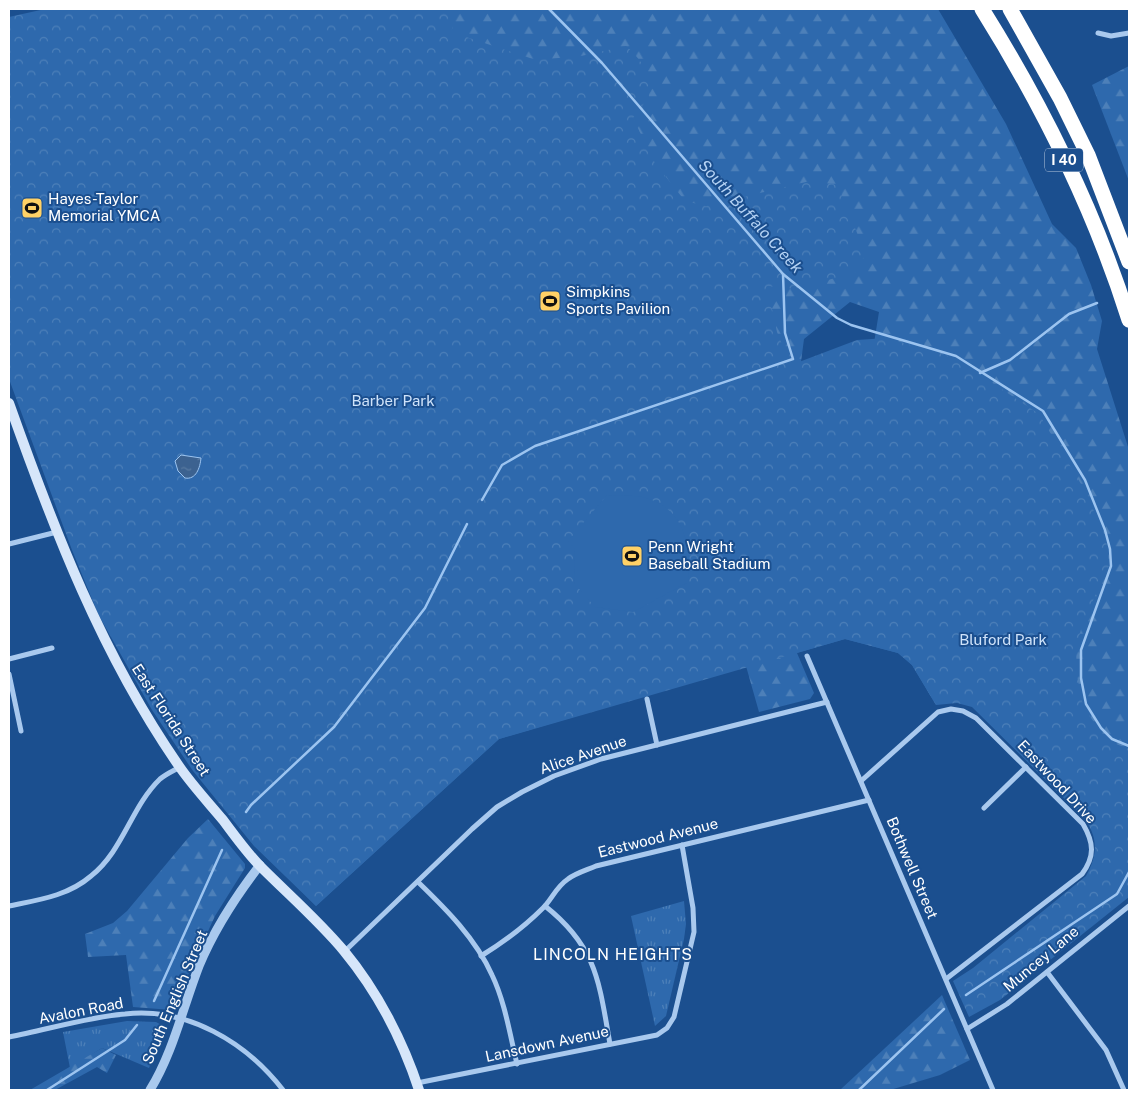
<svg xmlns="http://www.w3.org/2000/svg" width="1138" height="1099" viewBox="0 0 1138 1099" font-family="'Public Sans',sans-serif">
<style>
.grass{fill:url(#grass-tufts)}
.forest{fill:url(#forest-firs)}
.park{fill:url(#park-crowns)}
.pitch{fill:#2e69ad}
.water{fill:url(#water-ripples);stroke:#9cc4f0}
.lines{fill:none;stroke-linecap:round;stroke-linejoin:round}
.stream{stroke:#9cc4f0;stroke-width:2.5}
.minor{stroke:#a9c9ee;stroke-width:5}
.tertiary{stroke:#a9c9ee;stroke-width:9}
.secondary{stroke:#d6e6fa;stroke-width:10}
.motorway{stroke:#fff;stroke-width:15}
.labels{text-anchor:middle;stroke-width:4;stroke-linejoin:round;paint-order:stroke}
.shield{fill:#1b4f8f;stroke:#bbcadd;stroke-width:1}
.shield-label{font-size:14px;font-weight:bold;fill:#fff}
.poi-label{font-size:15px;fill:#fff;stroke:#1b4f8f;text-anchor:start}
.park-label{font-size:15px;fill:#cfe3fa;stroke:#1b4f8f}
.street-label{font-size:15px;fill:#fff;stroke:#1b4f8f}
.water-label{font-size:16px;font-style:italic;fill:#b5d3f5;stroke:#1b4f8f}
.neighbourhood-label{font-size:16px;letter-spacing:1px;fill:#fff;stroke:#1b4f8f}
</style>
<defs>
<pattern id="grass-tufts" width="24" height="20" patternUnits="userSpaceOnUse" patternTransform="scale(1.25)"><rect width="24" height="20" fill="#2e69ad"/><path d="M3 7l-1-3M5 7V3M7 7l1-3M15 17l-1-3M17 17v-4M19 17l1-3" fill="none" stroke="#4d80b9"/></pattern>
<pattern id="forest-firs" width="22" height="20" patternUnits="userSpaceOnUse" patternTransform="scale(1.25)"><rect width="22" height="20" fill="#2e69ad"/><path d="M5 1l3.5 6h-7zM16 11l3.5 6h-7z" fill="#4d80b9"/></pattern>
<pattern id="park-crowns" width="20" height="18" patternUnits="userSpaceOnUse" patternTransform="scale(1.25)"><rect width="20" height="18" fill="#2e69ad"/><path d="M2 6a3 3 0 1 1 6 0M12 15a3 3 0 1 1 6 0" fill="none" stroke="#4d80b9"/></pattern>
<pattern id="water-ripples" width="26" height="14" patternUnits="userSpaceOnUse" patternTransform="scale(1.25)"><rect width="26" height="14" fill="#3c6290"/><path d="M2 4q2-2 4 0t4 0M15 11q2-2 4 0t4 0" fill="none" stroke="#597aa1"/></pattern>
</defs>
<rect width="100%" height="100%" fill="#1b4f8f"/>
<g class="grass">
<polygon points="684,901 686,924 684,939 666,1016 655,1026 631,916"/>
<polygon points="127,1021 156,1022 165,1027 149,1068 102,1048 70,1068 63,1032"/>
</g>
<g class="forest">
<polygon points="330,9 938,9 1006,124 1052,224 1076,248 1091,285 1102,321 1097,349 1129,450 1129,774 1113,758 869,374 879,312 850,302 804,339 798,385 861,553 936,705 912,665 898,653 845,639 797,653 814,693 810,699 759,712 746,666 499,739 316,906 279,868"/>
<polygon points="1129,66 1129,181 1092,85"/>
<polygon points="208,819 245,864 245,868 215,916 172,1010 133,1007 126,955 88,957 85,934 113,923 127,911 188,838"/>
<polygon points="942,995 970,1060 940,1075 890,1090 840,1090"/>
<polygon points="102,1048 116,1055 107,1073 97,1067 55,1090 30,1090"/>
</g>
<path class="park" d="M 45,9 L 459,9 L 451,32 L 536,60 L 581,56 L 626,46 C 645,63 648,72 649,97 L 633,118 L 655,163 L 685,201 L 706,206 L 810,181 L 838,185 L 865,253 L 858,272 L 794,289 L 767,286 L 777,332 L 784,349 L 799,362 L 857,340 L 887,338 L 955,358 L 1039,414 L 1081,484 L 1103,530 L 1108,550 L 1109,566 L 1083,622 L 1076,648 L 1077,676 L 1083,706 L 1100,731 L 1111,742 L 1129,749 L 1129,897 L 1000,1000 L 969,1017 L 953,981 L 973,968 L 1086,876 C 1099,853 1098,834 1081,815 L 972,707 L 957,703 L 936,705 L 912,665 L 898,653 L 845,639 L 499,739 L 316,906 L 254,846 L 193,771 L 152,710 L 98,614 L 72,550 L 9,379 L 9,17 Z"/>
<path class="pitch" d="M 607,495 C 618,496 631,495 642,497 C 685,507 691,545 688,582 L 633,612 L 595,607 L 574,583 L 575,549 L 568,541 Z"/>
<path class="water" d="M 181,455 L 201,458 C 200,468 196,480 185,478 L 178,471 L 175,461 Z"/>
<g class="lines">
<g class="stream">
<polyline points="549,9 602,63 783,274 837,318 851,325 956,356 1043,411 1085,480 1105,530 1110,549 1111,566 1081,650 1081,678 1086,704 1101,728 1112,739 1129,746"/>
<polyline points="980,373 1010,360 1069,314 1097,303"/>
<polyline points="482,500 502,465 535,446 793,359 785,333 783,274"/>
<polyline points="246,812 251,805 334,727 425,608 467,524"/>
<polyline points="966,995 1117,894 1129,872"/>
<polyline points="154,1001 222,850"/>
<polyline points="47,1090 125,1040 137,1025"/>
<polyline points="859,1090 944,1009"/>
</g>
<g class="minor">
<polyline points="1098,33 1111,36 1129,33"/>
<polyline points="9,544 57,532"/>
<polyline points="807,656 993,1090"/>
<polyline points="9,659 52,648"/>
<polyline points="9,674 21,731"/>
<polyline points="647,699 657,745"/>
<path d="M 861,781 L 938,712 L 951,709 L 963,711 L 976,718 L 1083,824 C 1094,843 1095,856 1082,874 L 946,979"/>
<polyline points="984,808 1026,767"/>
<path d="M 418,882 C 446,909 476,939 492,975 C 505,1002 510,1035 517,1064"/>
<path d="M 9,906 C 38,900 68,896 91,876 C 123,851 131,807 160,779 C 166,774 173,771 180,767"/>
<path d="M 545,906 C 597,947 599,982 610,1044"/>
<polyline points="345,951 472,829 497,807 522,792 554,776 601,759 827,702"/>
<path d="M 481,956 C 504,942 524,927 543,908 C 552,899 556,887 568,879 C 576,873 587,870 596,866 L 869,800"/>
<polyline points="1047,972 1106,1050 1124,1090"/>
<polyline points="967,1029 1007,1004 1129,906"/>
<path d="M 9,1037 C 46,1030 88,1017 125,1014 C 187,1007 246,1042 283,1090"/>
<polyline points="417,1083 657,1035 667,1028 674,1017 694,932 693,908 682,845"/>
</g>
<path class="tertiary" d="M 150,1090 C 173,1053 183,1007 199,966 C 214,930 236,896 260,865"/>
<path class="secondary" d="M 9,403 C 54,530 102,655 179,766 C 192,785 208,802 223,820 C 235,836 247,853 261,867 C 289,895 319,921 344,951 C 377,991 403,1041 419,1090"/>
<g class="motorway">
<path d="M 982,9 C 1042,105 1095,212 1129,320"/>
<polyline points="1010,9 1060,98 1088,155 1129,262"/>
</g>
</g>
<defs>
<g id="stadium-square" transform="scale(1.125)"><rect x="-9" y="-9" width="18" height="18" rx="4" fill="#ffd166" stroke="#1b4f8f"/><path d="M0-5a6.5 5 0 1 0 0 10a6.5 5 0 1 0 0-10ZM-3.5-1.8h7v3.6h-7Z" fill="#111"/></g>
</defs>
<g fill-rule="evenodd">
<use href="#stadium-square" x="32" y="208"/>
<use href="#stadium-square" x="550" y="301"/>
<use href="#stadium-square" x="632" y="556"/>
</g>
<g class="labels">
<rect class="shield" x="1045" y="148.5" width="38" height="23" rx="4"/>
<g class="shield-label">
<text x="1064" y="165">I 40</text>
</g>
<g class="poi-label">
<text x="48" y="204">Hayes-Taylor<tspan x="48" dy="17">Memorial YMCA</tspan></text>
<text x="566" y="297">Simpkins<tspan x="566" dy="17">Sports Pavilion</tspan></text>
<text x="648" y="552">Penn Wright<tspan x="648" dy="17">Baseball Stadium</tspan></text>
</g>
<g class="park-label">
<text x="393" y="406">Barber Park</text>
<text x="1003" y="645">Bluford Park</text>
</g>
<g class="street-label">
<text transform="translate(171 720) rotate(57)" y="5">East Florida Street</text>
<text transform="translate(583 755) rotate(-19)" y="5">Alice Avenue</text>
<text transform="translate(1057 782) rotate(47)" y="5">Eastwood Drive</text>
<text transform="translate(658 838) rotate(-14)" y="5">Eastwood Avenue</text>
<text transform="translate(912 868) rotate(67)" y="5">Bothwell Street</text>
<text transform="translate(1041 959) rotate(-40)" y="5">Muncey Lane</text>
<text transform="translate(175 997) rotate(-67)" y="5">South English Street</text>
<text transform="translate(81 1011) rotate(-11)" y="5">Avalon Road</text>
<text transform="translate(547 1044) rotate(-12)" y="5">Lansdown Avenue</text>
</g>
<g class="water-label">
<text transform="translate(751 216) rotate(48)" y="6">South Buffalo Creek</text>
</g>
<g class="neighbourhood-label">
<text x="613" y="960">LINCOLN HEIGHTS</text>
</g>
</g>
<rect width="1138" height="1099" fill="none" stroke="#ffffff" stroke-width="20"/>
</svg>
